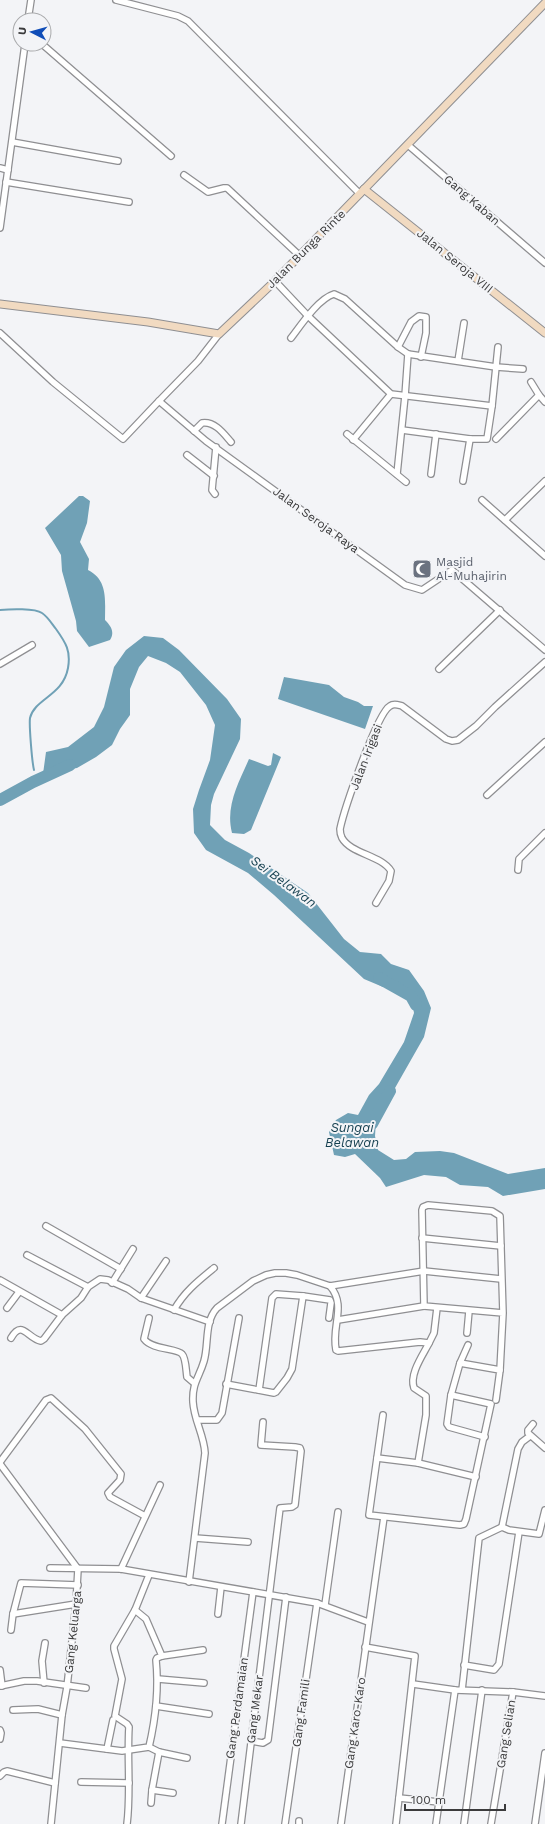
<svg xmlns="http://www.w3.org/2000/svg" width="545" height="1824" viewBox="0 0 545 1824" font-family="'Work Sans',sans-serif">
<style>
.water{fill:#70a1b6}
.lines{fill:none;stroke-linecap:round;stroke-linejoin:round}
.stream{stroke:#70a1b6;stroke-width:2}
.river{stroke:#70a1b6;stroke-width:12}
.street-casing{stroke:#8f8f92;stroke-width:8}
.secondary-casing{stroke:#8f8f92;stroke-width:9}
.street{stroke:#fff;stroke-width:5.5}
.secondary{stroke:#f1dac1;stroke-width:7}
.labels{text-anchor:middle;stroke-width:4;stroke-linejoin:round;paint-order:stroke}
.street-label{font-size:12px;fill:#3b3b3c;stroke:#f3f4f7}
.worship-label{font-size:12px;fill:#5b616d;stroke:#f3f4f7;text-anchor:start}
.water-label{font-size:13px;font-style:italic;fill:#143f4f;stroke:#f3f4f7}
</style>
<rect width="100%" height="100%" fill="#f3f4f7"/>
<g class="water">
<path d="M 79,496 L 83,496 L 90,501 L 87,523 L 80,542 L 89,559 L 88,570 C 108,580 105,600 105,620 C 111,626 115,632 110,640 L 89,647 L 77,631 L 76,621 L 62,571 L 61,555 L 45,528 Z"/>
<polygon points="144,636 163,638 179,650 227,699 241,719 240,739 214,794 211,805 210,825 225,840 249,853 308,893 344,939 360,952 381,954 391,964 409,970 424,991 431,1008 424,1037 395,1088 381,1108 376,1120 375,1136 378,1150 394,1160 406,1159 415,1152 440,1151 454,1153 508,1174 545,1168 545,1189 503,1196 488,1187 460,1185 446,1177 424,1175 386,1187 380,1178 355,1154 345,1157 334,1155 329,1132 336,1120 348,1113 358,1115 369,1095 379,1084 404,1042 414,1013 411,996 395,985 383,987 364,979 274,895 248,873 206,850 194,833 193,809 199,790 210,760 215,725 206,705 180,672 166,663 148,656 139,667 130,689 130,715 120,729 112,745 96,757 77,768 43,774 46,752 68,747 94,727 104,707 114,667 126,650"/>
<polygon points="284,677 329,685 344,697 358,702 364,706 373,706 365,729 278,699"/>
<path d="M 273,753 L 281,757 L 251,830 L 244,834 L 232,833 C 225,806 239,782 249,759 L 268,766 L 271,765 Z"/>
</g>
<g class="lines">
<path class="stream" d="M 0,610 C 10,609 35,608 42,613 C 48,617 52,624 56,629 C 66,643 71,651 68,668 C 63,696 35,698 30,718 C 29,725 32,762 34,770"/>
<g class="river">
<polyline points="0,800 33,782 70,765"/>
<polyline points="379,978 411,996 416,1005"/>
<polyline points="372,1124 390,1091"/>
</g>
<g class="street-casing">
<g id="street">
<polyline points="116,0 178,16 188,21 360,194"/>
<polyline points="28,20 31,0"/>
<polyline points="42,44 171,156"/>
<polyline points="12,142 118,161"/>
<polyline points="408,145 545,263"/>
<polyline points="0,168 8,170"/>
<polyline points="184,175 208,192 224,188 227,188 300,256"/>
<polyline points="6,182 129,202"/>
<polyline points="0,228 25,44"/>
<polyline points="275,281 308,316 391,394 492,406"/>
<polyline points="0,333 53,382 123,439 159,401"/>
<polyline points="219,334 198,361 159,401 206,441 405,585 422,590 452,570 545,650"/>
<path d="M 291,338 C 301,325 318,299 334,294 L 345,299 L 398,347 L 408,354 L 496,367 L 523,369"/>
<polyline points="398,347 411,322 419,316 426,317 426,333 421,357"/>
<polyline points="458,361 464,323"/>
<polyline points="531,382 539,395"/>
<polyline points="402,430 470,439 487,439 492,406 498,347"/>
<path d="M 194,431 L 202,423 C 215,421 224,434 231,442"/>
<polyline points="347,434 406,482"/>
<polyline points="496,439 539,395 545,402"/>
<polyline points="353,440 391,394"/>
<polyline points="187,455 214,476"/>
<polyline points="397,474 405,396 408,354"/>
<polyline points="431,474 436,434"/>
<polyline points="463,481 470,439"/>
<polyline points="215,494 212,490 216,447"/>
<polyline points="482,500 545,556"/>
<polyline points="505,520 545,481"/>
<polyline points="0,664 32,645"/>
<polyline points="439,669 500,610"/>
<polyline points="487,795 545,742"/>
<polyline points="518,870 519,859 545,833"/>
<path d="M 376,903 L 389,881 L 391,871 C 381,855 351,854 342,838 C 341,836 340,832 340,829 C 344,810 377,713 390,706 C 394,703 398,705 402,706 L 446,739 L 452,741 L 458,740 L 476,726 L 495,707 L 545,662"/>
<polyline points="46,1226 121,1269"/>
<polyline points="422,1238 501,1246"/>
<polyline points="27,1255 88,1287"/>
<polyline points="0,1280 62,1315"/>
<polyline points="112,1283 133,1249"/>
<path d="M 330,1286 C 347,1306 331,1326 336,1350 L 338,1351 L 420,1342 L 429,1343 L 434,1333 L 437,1308"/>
<polyline points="141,1298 166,1261"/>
<polyline points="7,1308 19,1292"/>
<path d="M 174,1310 C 184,1292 198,1281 214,1268"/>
<path d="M 149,1318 L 144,1339 C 152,1350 177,1348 182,1354 C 186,1358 186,1371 187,1377 L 194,1383"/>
<polyline points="338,1320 424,1306"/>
<polyline points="467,1333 469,1311"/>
<path d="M 11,1338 C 22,1319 27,1338 41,1341 L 44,1339 L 62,1315 L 81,1298 L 88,1287 L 100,1279 L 108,1280 L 128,1289 L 141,1298 L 210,1322"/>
<polyline points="460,1363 468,1345"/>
<polyline points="500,1370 503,1313 500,1216 492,1211 428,1205 423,1207 422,1210 424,1306 503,1313"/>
<polyline points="226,1384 274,1393 276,1392 287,1378 292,1369 303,1296 330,1300 331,1303 329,1318"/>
<polyline points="259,1390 272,1298 276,1294 303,1296"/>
<polyline points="383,1415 369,1515 460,1525 464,1524 466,1519 491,1404 451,1395"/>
<polyline points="198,1420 217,1420 222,1413 239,1318"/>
<polyline points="533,1424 528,1430 528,1433 545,1448"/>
<polyline points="485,1437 449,1427 447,1424 451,1395 460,1363 500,1370 496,1400"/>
<polyline points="377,1458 418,1463 476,1477"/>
<polyline points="0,1462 46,1400 51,1398 85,1429 121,1474 120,1480 108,1493 110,1497 145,1516"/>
<path d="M 418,1463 L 426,1415 L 426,1396 L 414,1388 C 409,1374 423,1355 429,1343"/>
<polyline points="0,1464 78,1569 76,1604 67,1687 62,1715 51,1824"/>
<polyline points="502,1527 518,1449 522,1442 530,1436"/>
<polyline points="195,1538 248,1542"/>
<polyline points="50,1568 121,1569 317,1603 368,1622"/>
<polyline points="121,1569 160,1485"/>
<path d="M 189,1582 L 205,1453 C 204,1435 194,1420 193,1402 C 192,1383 199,1378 204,1361 C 209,1344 204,1322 217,1308 L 253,1281 L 266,1275 L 275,1273 L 286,1273 L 297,1275 L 330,1286 L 424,1271 L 501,1279"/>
<polyline points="325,1605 338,1512"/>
<polyline points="13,1614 76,1604"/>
<polyline points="218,1614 221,1587"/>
<polyline points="11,1630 13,1614 21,1583 78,1585"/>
<polyline points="365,1647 415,1656 396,1824"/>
<polyline points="162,1656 203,1650"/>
<polyline points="464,1665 494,1670 499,1664 519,1532"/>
<polyline points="0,1670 2,1686"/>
<polyline points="158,1679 204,1683"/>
<polyline points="44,1683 42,1661 45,1643"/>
<polyline points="413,1684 455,1690 513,1692 545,1696"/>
<polyline points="0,1686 24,1681 37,1681 86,1688"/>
<polyline points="462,1690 479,1538 502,1527 509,1530 539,1534 545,1510"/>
<polyline points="156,1706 209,1714"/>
<polyline points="13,1710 38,1709 62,1715"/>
<polyline points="0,1730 1,1733 0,1739"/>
<polyline points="251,1741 263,1743 268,1740 286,1597"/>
<path d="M 60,1743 L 122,1751 L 149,1747 C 156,1717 159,1690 156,1660 L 157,1658 L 162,1656 L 146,1619 L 135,1610"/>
<polyline points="149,1747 159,1752 187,1758"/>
<polyline points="107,1749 113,1720"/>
<polyline points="0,1776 4,1772 7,1771 55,1783"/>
<polyline points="81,1782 129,1783"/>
<polyline points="152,1790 173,1793"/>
<polyline points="399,1798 439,1802 455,1690"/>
<polyline points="151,1803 152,1790 159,1752"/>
<path d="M 127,1824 C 131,1792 127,1759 129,1727 L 127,1724 L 115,1716 L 122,1679 L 114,1649 L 114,1646 L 135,1610 L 149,1575"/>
<polyline points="222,1824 253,1592"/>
<polyline points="241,1824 280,1508 292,1507 295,1505 301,1451 300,1448 295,1447 261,1445 263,1422"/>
<polyline points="285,1824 317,1603"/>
<polyline points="299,1824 299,1821"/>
<polyline points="341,1824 384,1517"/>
<polyline points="436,1824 439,1802"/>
<polyline points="464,1824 482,1690"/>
<polyline points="491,1824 513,1692"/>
<polyline points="535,1824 545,1753"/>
</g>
</g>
<g class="secondary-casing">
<g id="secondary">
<polyline points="364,189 545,333"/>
<polyline points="0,304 148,322 219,334 275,281 545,3"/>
</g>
</g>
<use href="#street" class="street"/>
<use href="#secondary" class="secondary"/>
</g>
<defs>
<g id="mosque-square" transform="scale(1)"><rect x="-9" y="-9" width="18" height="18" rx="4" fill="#6b7280" stroke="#f3f4f7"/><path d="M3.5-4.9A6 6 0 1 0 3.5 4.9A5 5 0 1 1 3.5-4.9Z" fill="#fff"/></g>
</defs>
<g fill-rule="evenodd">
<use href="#mosque-square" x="422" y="569"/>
</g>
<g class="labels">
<g class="street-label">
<text transform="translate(472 200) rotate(41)" y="4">Gang Kaban</text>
<text transform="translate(306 249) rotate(-45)" y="4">Jalan Bunga Rinte</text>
<text transform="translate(455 261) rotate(39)" y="4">Jalan Seroja VIII</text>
<text transform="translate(316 520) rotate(36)" y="4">Jalan Seroja Raya</text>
<text transform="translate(366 757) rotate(-69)" y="4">Jalan Irigasi</text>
<text transform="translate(73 1632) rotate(-84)" y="4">Gang Keluarga</text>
<text transform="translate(237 1708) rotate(-82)" y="4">Gang Perdamaian</text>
<text transform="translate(255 1709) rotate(-83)" y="4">Gang Mekar</text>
<text transform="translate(301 1713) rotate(-82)" y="4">Gang Famili</text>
<text transform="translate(355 1723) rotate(-82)" y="4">Gang Karo-Karo</text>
<text transform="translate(506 1734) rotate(-81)" y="4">Gang Selian</text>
</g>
<g class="worship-label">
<text x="436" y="566">Masjid<tspan x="436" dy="14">Al-Muhajirin</tspan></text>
</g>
<g class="water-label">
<text transform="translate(284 881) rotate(36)" y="5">Sei Belawan</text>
<text x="352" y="1132">Sungai<tspan x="352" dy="15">Belawan</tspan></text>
</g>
</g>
<g transform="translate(32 32) rotate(276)"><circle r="19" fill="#f3f4f7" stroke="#a9aaac"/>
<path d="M0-3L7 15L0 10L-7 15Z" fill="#104db8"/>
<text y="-6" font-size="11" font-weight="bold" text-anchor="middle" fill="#3b3b3c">U</text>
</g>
<path d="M405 1804v6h100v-6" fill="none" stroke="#3b3b3c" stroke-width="2"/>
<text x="411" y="1804" font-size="12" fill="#3b3b3c" stroke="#f3f4f7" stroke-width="3" paint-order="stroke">100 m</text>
</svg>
